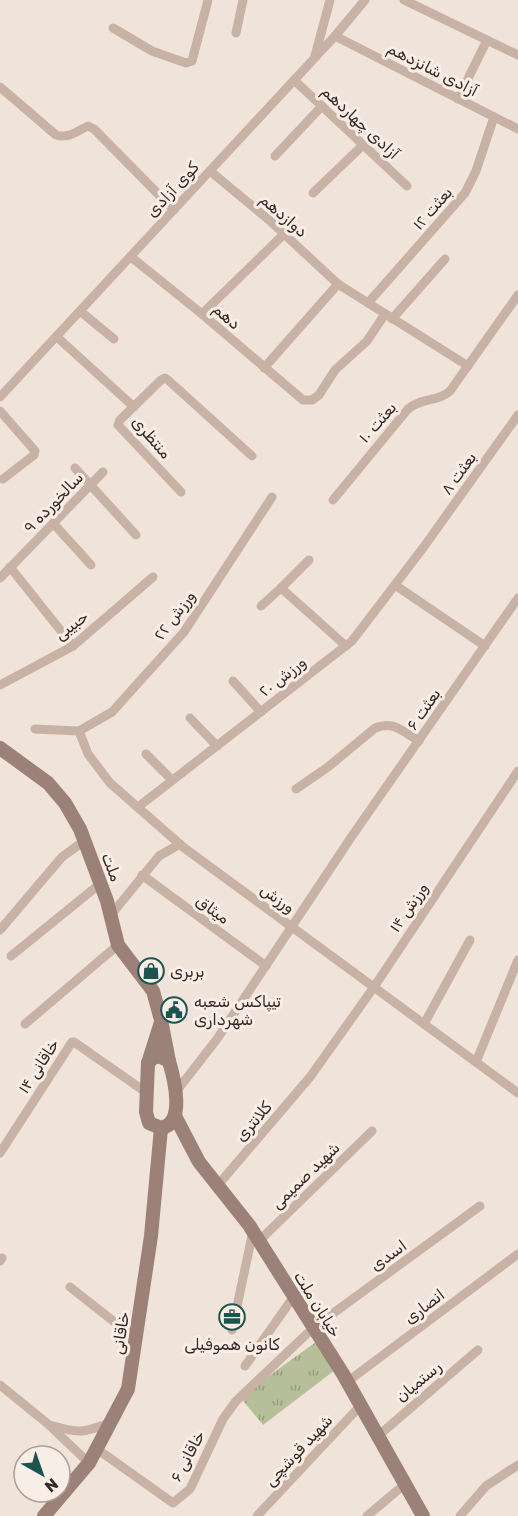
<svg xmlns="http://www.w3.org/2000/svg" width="518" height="1516" viewBox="0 0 518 1516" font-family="Rubik,Vazirmatn,sans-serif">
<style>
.grass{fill:url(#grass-tufts)}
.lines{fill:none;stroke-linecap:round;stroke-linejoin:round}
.street{stroke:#c8b2a6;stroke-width:9}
.secondary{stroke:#9b8177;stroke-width:14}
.labels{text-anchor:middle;stroke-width:6;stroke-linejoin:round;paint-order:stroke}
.street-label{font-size:16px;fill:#342926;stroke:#f8eee5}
.poi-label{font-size:16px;fill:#342926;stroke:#f8eee5;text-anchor:start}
</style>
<defs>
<pattern id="grass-tufts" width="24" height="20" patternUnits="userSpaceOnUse" patternTransform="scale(1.5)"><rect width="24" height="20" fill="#b6bf9a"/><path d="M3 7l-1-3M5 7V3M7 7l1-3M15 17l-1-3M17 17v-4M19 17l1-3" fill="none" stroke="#959b7d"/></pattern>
</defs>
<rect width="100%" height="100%" fill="#f0e3d9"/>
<polygon class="grass" points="316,1342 335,1370 263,1425 240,1397"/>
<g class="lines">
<g class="street">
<polyline points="404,0 518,55"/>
<polyline points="113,28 152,51 186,63 192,61 208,0"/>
<polyline points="236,33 243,0"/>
<polyline points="335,36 518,129"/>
<polyline points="315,56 330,0"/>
<polyline points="294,80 407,186"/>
<path d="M 0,87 L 56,135 C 69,139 77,131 88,126 L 94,129 L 174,210"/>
<polyline points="458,99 487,40"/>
<polyline points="275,156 322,106"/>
<polyline points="210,171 269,220 338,284 468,366"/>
<polyline points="313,193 363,145"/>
<polyline points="131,257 202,314 303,400 312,400 319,395 335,370 367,341 385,314"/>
<polyline points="368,303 465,193 476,171 494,117"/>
<polyline points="80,311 114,339"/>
<polyline points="202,314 284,234"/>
<polyline points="392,319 445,259"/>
<polyline points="57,337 134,407"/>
<polyline points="264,368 338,284"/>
<polyline points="0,397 335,36 365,0"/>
<polyline points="0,411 35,451 34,455 3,479"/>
<polyline points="75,468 136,535"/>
<polyline points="181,492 118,425 120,420 161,380 165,378 168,380 252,456"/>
<path d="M 333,500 L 408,409 C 422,397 438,402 450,391 L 518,295"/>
<polyline points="53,523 91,565"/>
<polyline points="309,560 281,588 346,646"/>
<polyline points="10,567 73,646"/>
<polyline points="0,578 103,472"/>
<polyline points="395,585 485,646"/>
<polyline points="261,606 281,588"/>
<polyline points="233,681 261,712"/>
<polyline points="0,685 73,646 153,577"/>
<polyline points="190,718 217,746"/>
<polyline points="35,729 79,731 88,754 110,783 183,847 518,1093"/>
<polyline points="79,731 112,712 184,632 272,497"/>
<polyline points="146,754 172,780"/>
<path d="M 296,789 L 328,767 L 375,728 C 394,720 403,732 419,741"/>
<polyline points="138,807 352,641 423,548 518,415"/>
<polyline points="142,875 266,966"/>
<polyline points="111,915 159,856 180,844"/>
<polyline points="0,930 62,857 84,841"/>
<polyline points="11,956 101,883"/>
<polyline points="25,1024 118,945"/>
<polyline points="424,1024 470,940"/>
<polyline points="476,1062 518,960"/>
<polyline points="175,1093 217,1039 352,836 518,598"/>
<polyline points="0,1153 72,1042 74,1042 147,1093"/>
<polyline points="218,1185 310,1077 374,987 518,771"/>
<polyline points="259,1241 372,1131"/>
<polyline points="0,1261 2,1258"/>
<polyline points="70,1287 136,1339"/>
<polyline points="232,1330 253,1231"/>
<polyline points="245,1366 294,1296"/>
<polyline points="347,1382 518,1254"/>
<polyline points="0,1385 48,1424 89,1463"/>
<path d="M 50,1425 C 80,1434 83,1433 112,1422"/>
<polyline points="378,1436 478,1350"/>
<polyline points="97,1449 173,1503 190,1489 223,1419 236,1401 313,1328 480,1206"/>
<polyline points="257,1516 361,1405"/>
<polyline points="367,1516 405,1484"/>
<polyline points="460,1516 486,1486 518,1465"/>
</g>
<g class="secondary">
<polyline points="0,748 48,783 65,803 80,829 107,901 118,945 153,991 161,1020 169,1061"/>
<path d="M 159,1056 L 169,1061 C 174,1078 186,1124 161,1128 L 149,1123 L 146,1112 L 148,1063 L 153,1058 Z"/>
<polyline points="148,1063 161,1022"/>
<polyline points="175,1116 199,1162 249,1225 343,1374 423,1516"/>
<polyline points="44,1516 89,1463 128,1389 151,1236 161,1128"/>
</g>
</g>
<defs>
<g id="shop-ring" transform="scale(1.35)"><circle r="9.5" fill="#f8eee5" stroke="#1d5452" stroke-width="1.5"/><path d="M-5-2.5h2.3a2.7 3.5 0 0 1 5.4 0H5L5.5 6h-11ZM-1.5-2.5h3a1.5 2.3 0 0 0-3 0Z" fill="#1d5452"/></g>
<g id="civic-ring" transform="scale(1.35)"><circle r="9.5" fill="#f8eee5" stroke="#1d5452" stroke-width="1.5"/><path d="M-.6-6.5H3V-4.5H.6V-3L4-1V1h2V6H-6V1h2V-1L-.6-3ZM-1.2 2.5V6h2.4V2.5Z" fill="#1d5452"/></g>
<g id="office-ring" transform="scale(1.35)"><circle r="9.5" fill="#f8eee5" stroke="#1d5452" stroke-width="1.5"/><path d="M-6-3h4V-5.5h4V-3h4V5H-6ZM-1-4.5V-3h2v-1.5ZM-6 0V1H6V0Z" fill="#1d5452"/></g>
</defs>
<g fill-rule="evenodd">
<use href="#shop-ring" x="151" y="971"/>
<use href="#civic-ring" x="174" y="1010"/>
<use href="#office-ring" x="232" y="1317"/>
</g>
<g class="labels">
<g class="street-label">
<text transform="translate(433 69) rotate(27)" y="6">آزادی شانزدهم</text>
<text transform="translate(361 122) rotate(43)" y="6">آزادی چهاردهم</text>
<text transform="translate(172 189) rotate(-47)" y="6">کوی آزادی</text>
<text transform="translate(432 208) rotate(-49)" y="6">بعثت ۱۲</text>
<text transform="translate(284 215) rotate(41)" y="6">دوازدهم</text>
<text transform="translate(227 316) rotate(41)" y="6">دهم</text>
<text transform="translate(377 422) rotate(-49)" y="6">بعثت ۱۰</text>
<text transform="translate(152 437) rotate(49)" y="6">منتظری</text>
<text transform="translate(458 473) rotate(-54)" y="6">بعثت ٨</text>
<text transform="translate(53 502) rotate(-46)" y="6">سالخورده ۹</text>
<text transform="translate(174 615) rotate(-53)" y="6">ورزش ۲۲</text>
<text transform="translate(71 625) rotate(-37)" y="6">حبیبی</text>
<text transform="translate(282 676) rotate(-38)" y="6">ورزش ۲۰</text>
<text transform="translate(423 709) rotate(-55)" y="6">بعثت ۶</text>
<text transform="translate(112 867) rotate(69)" y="6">ملت</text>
<text transform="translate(278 898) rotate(36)" y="6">ورزش</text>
<text transform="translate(408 907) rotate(-56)" y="6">ورزش ۱۴</text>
<text transform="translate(213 909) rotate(36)" y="6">میثاق</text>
<text transform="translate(38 1066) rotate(-57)" y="6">خاقانی ۱۴</text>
<text transform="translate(253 1121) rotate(-49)" y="6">کلانتری</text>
<text transform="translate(305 1175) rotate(-44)" y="6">شهید صمیمی</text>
<text transform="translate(388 1255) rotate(-36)" y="6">اسدی</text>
<text transform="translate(318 1304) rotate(58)" y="6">خیابان ملت</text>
<text transform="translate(424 1306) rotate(-37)" y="6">انصاری</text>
<text transform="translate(120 1333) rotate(-81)" y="6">خاقانی</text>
<text transform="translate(418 1381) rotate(-40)" y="6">رستمیان</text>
<text transform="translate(298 1450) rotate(-47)" y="6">شهید قوشچی</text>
<text transform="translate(187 1456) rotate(-62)" y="6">خاقانی ۶</text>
</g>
<g class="poi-label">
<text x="170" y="977">بربری</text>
<text x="194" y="1007">تیپاکس شعبه<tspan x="194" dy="18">شهرداری</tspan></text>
<text x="232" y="1350" text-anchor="middle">کانون هموفیلی</text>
</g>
</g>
<g transform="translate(42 1474) rotate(140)"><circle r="28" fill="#f8eee5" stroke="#aa9f99" stroke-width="1.5"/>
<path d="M0-4.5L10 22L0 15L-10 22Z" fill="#1d5452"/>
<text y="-9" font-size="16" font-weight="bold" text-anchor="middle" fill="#342926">N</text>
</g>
</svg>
